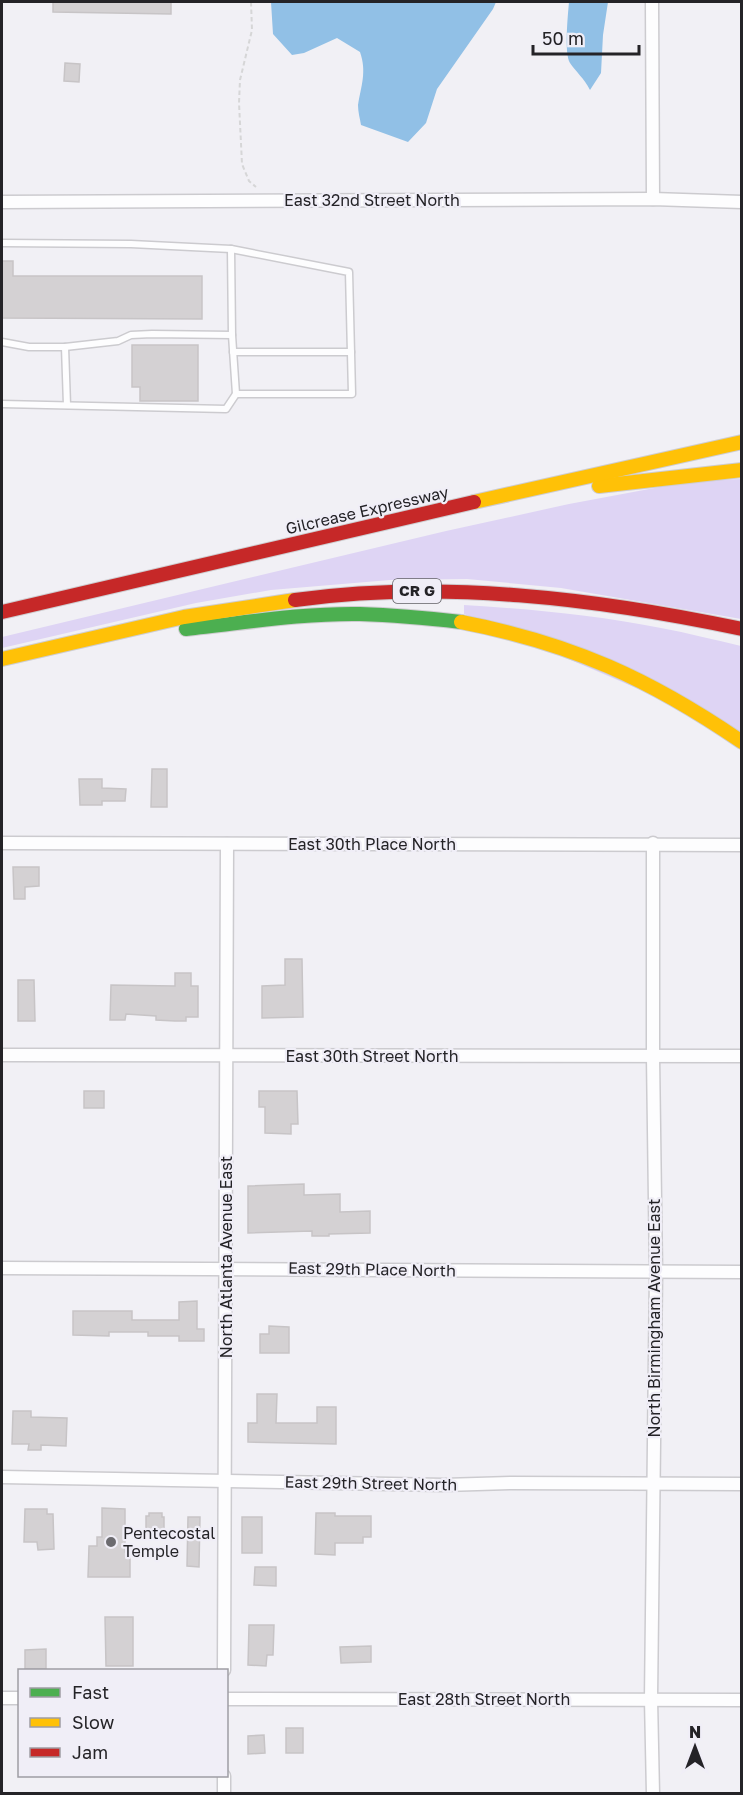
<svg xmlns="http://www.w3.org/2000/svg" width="743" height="1795" viewBox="0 0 743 1795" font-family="'Golos Text',sans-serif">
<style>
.green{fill:#ded4f4}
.water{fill:#91c0e6}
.building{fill:#d4d1d3;stroke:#c7c4c6;stroke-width:1.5}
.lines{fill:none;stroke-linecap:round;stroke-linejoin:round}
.lane-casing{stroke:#cccbcf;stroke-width:9}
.street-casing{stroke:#cccbcf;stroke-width:15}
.fast-casing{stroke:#cecdd0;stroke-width:16}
.slow-casing{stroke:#cecdd0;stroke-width:16}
.jam-casing{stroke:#cecdd0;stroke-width:16}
.path{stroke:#d6d6d7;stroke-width:2;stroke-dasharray:4.5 3;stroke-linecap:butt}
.lane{stroke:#fdfdfe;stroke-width:6}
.street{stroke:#fdfdfe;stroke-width:12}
.fast{stroke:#4caf50;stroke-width:14}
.slow{stroke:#ffc107;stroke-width:14}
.jam{stroke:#c62828;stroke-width:14}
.poi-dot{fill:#6c6b6f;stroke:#f0eef7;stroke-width:2}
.labels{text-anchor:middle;stroke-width:4.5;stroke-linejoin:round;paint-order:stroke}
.shield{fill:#f0eef7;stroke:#616065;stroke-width:1.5}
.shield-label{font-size:15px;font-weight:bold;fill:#242327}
.street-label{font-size:16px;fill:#242327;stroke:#f0eef7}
.poi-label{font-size:16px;fill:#242327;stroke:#f0eef7;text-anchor:start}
</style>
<rect width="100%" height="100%" fill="#f1f0f5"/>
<g class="green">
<polygon points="741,479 741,619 561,588 467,579 390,580 271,590 196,603 2,648 2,637 446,531 569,504 692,481"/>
<path d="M 464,605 C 530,609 596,615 661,628 C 688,633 715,640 741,646 L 741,733 L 464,614 Z"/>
</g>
<g class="water">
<path d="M 271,2 L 496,2 L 493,9 L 437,89 L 426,123 L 408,142 L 361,125 C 360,119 358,112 358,105 C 361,86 367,72 360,52 L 337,38 L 304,53 L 292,55 L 273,34 Z"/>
<path d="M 569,2 L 608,2 L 603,35 L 601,73 L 590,90 C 584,78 576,72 570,63 C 564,53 568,14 569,2 Z"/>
</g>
<g class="building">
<polygon points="53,2 171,2 171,14 53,12"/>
<polygon points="65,63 80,64 79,82 64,81"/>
<polygon points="2,261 13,261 13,276 202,276 202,319 2,318"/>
<polygon points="132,345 198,345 198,401 140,401 140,387 132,387"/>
<polygon points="152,769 167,769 167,807 151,807"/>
<polygon points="79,779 102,779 102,788 126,789 125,801 102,801 102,805 80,805"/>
<polygon points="13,867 39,867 39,886 25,887 25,899 14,899"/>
<polygon points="285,959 302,959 303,1017 262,1018 262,986 285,985"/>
<polygon points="175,973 191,973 191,986 198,986 198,1017 186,1017 186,1021 175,1021 156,1020 156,1016 126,1014 125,1020 110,1020 111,985 175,986"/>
<polygon points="18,980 34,980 35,1021 18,1021"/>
<rect x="84" y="1091" width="20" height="17"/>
<polygon points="259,1091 297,1091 298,1124 291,1124 291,1134 265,1133 265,1107 259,1107"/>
<polygon points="304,1184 304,1195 340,1194 340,1212 370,1211 370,1233 329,1234 329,1236 312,1236 312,1231 248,1233 248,1186"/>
<polygon points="197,1301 197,1329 204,1329 204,1341 179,1341 179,1336 148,1336 148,1332 109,1332 109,1336 73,1335 73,1311 132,1311 132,1320 179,1320 179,1302"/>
<polygon points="269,1326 289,1327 289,1353 260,1353 260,1334 269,1334"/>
<polygon points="257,1394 277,1394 276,1423 317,1423 317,1407 336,1407 336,1444 248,1442 248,1423 257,1423"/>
<polygon points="13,1411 31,1411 31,1417 67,1418 66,1446 41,1445 41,1450 28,1450 29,1444 12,1444"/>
<polygon points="102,1508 125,1509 125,1552 130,1552 130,1577 88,1577 89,1546 97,1546 97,1537 102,1537"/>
<polygon points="25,1509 47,1509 47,1514 53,1514 54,1549 38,1550 37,1542 24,1542"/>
<polygon points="149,1513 162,1513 162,1517 164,1517 164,1534 146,1534 146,1516 149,1516"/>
<polygon points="316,1513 335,1513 335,1516 371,1516 371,1537 363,1537 363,1543 335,1543 335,1555 315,1554"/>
<polygon points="188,1517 200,1517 199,1567 187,1566"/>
<rect x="242" y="1517" width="20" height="36"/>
<polygon points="255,1567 276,1567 276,1586 254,1585"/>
<polygon points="105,1617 133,1617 133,1666 106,1666"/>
<polygon points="249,1625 274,1625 273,1655 267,1655 266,1666 248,1665"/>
<polygon points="371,1646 371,1662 341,1663 340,1647"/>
<polygon points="46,1649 46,1669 25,1669 25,1650"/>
<rect x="286" y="1728" width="17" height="25"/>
<polygon points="264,1735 265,1753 248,1754 248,1736"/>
</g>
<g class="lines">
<g class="lane-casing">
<g id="lane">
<polyline points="2,243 131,244 231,249 349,272 352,394 236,394 232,335"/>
<polyline points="2,342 29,347 65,347 118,341 131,335 152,334 232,335 231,249"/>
<polyline points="65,347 67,405"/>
<polyline points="233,352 351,352"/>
<polyline points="2,404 226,409 236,394"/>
</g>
</g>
<g class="street-casing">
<g id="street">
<polyline points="652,2 653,199"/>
<polyline points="2,202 653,199 742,202"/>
<polyline points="2,843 742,845"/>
<polyline points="653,843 653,1057 656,1272 651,1699 653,1794"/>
<polyline points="2,1055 742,1056"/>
<polyline points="2,1268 742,1272"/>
<polyline points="2,1477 444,1485 512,1483 742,1484"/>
<polyline points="224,1670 227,844"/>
<polyline points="2,1698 20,1698"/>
<polyline points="226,1699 742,1700"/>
<polyline points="224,1794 224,1776"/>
</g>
</g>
<g class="fast-casing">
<path id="fast" d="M 186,629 C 244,623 302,613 360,614 C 394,615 427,618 461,622"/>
</g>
<g class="slow-casing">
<g id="slow">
<polyline points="599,486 742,470"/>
<polyline points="474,502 742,442"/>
<path d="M 461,622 C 571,643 650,679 742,742"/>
<polyline points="2,659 184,617 295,600"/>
</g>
</g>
<g class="jam-casing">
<g id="jam">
<path d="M 295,600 C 444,580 595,598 742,629"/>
<polyline points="2,612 474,502"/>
</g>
</g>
<polyline class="path" points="251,2 252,30 240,80 239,103 242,164 249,181 256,187"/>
<use href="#lane" class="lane"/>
<use href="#street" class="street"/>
<use href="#fast" class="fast"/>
<use href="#slow" class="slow"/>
<use href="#jam" class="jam"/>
</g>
<circle class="poi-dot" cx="111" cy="1542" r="6"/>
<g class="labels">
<rect class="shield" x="393" y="579" width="48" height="24" rx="4.5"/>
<g class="shield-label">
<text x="417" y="596">CR G</text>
</g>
<g class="street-label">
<text x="372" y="206">East 32nd Street North</text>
<text transform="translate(367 510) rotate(-13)" y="6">Gilcrease Expressway</text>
<text x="372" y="850">East 30th Place North</text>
<text x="372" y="1062">East 30th Street North</text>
<text transform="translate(226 1257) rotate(-90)" y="6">North Atlanta Avenue East</text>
<text transform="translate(372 1269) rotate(1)" y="6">East 29th Place North</text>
<text transform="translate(654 1318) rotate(-90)" y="6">North Birmingham Avenue East</text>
<text transform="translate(371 1483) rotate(1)" y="6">East 29th Street North</text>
<text x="484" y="1705">East 28th Street North</text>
</g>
<g class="poi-label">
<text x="123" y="1539">Pentecostal<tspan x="123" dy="18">Temple</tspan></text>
</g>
</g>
<rect width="743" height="1795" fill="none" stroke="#242327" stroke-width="6"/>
<rect x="18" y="1669" width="210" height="108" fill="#f0eef7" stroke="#9e9da4" stroke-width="1.5"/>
<rect x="30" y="1688" width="30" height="9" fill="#4caf50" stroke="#9e9da4" stroke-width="1.5"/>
<text x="72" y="1699" font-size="18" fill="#242327">Fast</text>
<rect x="30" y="1718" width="30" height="9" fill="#ffc107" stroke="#9e9da4" stroke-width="1.5"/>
<text x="72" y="1729" font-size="18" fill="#242327">Slow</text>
<rect x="30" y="1748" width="30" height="9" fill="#c62828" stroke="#9e9da4" stroke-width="1.5"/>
<text x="72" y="1759" font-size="18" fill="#242327">Jam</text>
<g transform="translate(695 1747)" stroke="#f0eef7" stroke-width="4.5" paint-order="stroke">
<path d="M0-4.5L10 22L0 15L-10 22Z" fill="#242327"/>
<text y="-9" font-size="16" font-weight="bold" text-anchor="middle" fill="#242327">N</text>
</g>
<path d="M533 45v9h106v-9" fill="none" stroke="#242327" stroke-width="3"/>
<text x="542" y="45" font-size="18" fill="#242327" stroke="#f0eef7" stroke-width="4.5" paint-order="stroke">50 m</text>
</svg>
